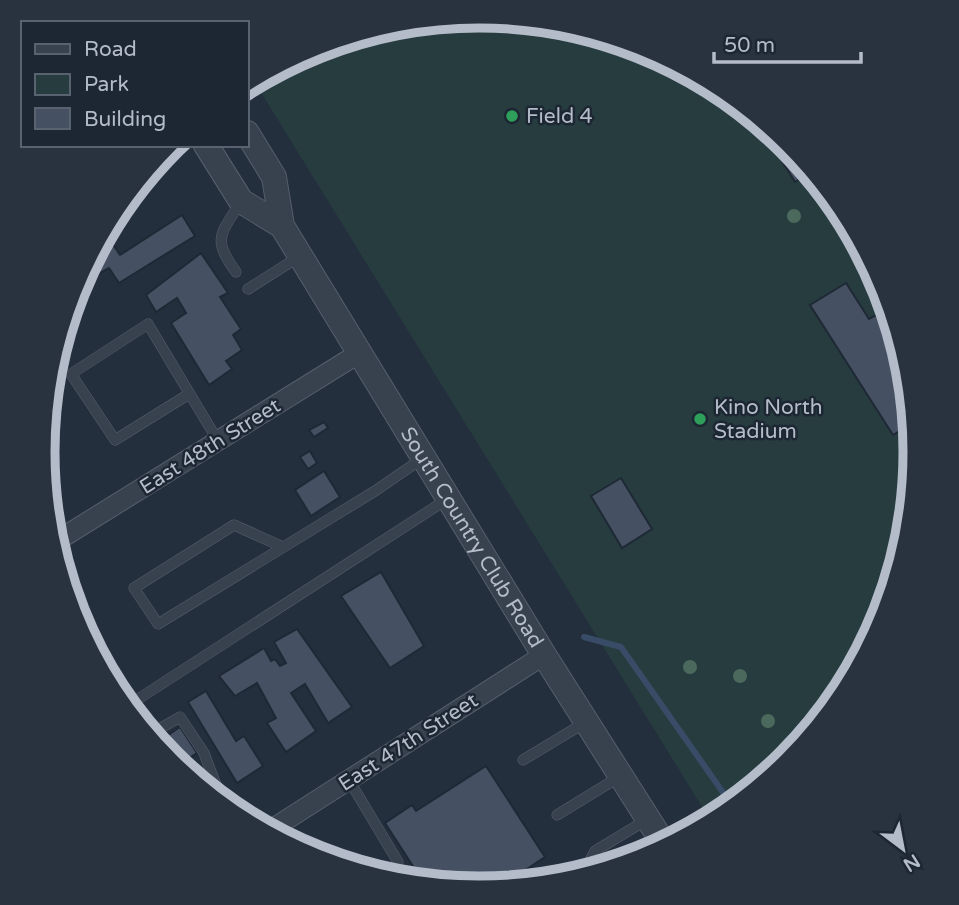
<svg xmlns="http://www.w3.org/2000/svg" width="959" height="905" viewBox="0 0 959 905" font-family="'Varela Round',sans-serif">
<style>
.green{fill:#263c3f}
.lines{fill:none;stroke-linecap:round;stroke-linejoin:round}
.stream{stroke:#394c67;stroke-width:6}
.building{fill:#455162;stroke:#1f2835;stroke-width:2}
.service-casing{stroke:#565f6c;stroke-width:11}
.minor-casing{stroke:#565f6c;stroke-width:21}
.tertiary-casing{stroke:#565f6c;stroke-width:26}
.service{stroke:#38414e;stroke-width:10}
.minor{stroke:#38414e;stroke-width:19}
.tertiary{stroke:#38414e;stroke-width:24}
.tree{fill:#4b6a5d}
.leisure-dot{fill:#2e9e5b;stroke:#1d2633;stroke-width:2.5}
.labels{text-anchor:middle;stroke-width:5;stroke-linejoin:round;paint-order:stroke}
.poi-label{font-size:21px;fill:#b4bcc9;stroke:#1d2633;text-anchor:start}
.street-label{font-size:21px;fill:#b4bcc9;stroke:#1d2633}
.rim{fill:none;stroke:#b4bcc9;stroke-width:9}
</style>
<rect width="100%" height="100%" fill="#242f3e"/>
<polygon class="green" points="480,16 647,49 789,144 883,286 916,453 883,620 788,762 707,815 257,86 313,49"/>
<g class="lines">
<polyline class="stream" points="584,637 621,647 729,801"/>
</g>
<g class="building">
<polygon points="795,153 808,174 795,182 782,161"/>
<polygon points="182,215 195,236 119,283 109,268 76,286 108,237 120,255"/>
<polygon points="201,253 228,293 220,297 241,329 233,335 242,350 226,361 232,369 209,385 171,323 186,313 177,298 156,312 146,295"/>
<polygon points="846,283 869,319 880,313 892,332 911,424 893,435 810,305"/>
<polygon points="324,422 328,428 314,437 309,430"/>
<polygon points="310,451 317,463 308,469 300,457"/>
<polygon points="324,471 340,497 311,516 295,490"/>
<polygon points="621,478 652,529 622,548 591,496"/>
<polygon points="381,572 424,646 390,668 341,596"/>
<polygon points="297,629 352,707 328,723 305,684 291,693 316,731 286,752 267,723 276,718 257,683 235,696 219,676 264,648 271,661 275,659 280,666 286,663 274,642"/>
<polygon points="206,691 236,741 244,736 263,766 237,783 188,702"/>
<polygon points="180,727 197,753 177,766 158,742"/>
<polygon points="486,766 545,857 504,884 479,889 420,877 385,823 412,805 416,811"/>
</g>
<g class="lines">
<g class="service-casing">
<g id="service">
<path d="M 236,272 C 212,239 220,235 240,203"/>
<polyline points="248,289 300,256"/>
<polyline points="189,394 115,440 71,374 148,324 218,441"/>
<polyline points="283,547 234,525 134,588 158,624 375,491 423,458"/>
<polyline points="132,703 449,498"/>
<polyline points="159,729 180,717 204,753 219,793"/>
<polyline points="523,760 586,722"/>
<polyline points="349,780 398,862 394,872"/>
<polyline points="557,815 619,777"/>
<polyline points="586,868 595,851 648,819"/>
</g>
</g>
<g class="minor-casing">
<g id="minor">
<polyline points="60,539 361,352"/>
<polyline points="272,829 544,655"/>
</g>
</g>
<g class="tertiary-casing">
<g id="tertiary">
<path id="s1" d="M 247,133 L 274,177 L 282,226 L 544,655 L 664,844"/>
<polyline points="206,145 241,201 282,226"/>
</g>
</g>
<use href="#service" class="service"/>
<use href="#minor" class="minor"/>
<use href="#tertiary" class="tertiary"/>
</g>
<g class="tree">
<circle cx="794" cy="216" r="7"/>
<circle cx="690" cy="667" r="7"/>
<circle cx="740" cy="676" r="7"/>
<circle cx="768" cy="721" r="7"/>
</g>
<g class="leisure-dot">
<circle cx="512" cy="116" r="7"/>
<circle cx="700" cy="419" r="7"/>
</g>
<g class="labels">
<g class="poi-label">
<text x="526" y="123">Field 4</text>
<text x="714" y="414">Kino North<tspan x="714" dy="24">Stadium</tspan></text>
</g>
<g class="street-label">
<text transform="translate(210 446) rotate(-32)" y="7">East 48th Street</text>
<text dy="7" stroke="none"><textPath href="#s1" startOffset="466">South Country Club Road</textPath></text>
<text transform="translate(408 742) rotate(-33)" y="7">East 47th Street</text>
</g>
</g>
<path d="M0 0H959V905H0ZM55 452a424 424 0 1 1 848 0a424 424 0 1 1-848 0Z" fill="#29323f" fill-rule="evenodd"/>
<path class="rim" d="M55 452a424 424 0 1 1 848 0a424 424 0 1 1-848 0Z"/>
<rect x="21" y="21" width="228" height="126" fill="#1d2633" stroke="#59626f" stroke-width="2"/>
<rect x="35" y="44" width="35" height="10" fill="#38414e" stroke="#59626f" stroke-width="2"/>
<text x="84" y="56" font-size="21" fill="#b4bcc9">Road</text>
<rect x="35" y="74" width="35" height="21" fill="#263c3f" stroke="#59626f" stroke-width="2"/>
<text x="84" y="91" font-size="21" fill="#b4bcc9">Park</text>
<rect x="35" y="108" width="35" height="21" fill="#455162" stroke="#59626f" stroke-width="2"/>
<text x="84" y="126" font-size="21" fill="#b4bcc9">Building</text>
<g transform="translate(903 849) rotate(148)" stroke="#1d2633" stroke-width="5" paint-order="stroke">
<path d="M0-5L12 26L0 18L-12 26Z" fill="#b4bcc9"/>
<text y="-10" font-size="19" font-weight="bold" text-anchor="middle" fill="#b4bcc9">N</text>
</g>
<path d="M714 52v10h147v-10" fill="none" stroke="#b4bcc9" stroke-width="3.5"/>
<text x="724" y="52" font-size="21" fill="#b4bcc9" stroke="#1d2633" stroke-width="5" paint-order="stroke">50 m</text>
</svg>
